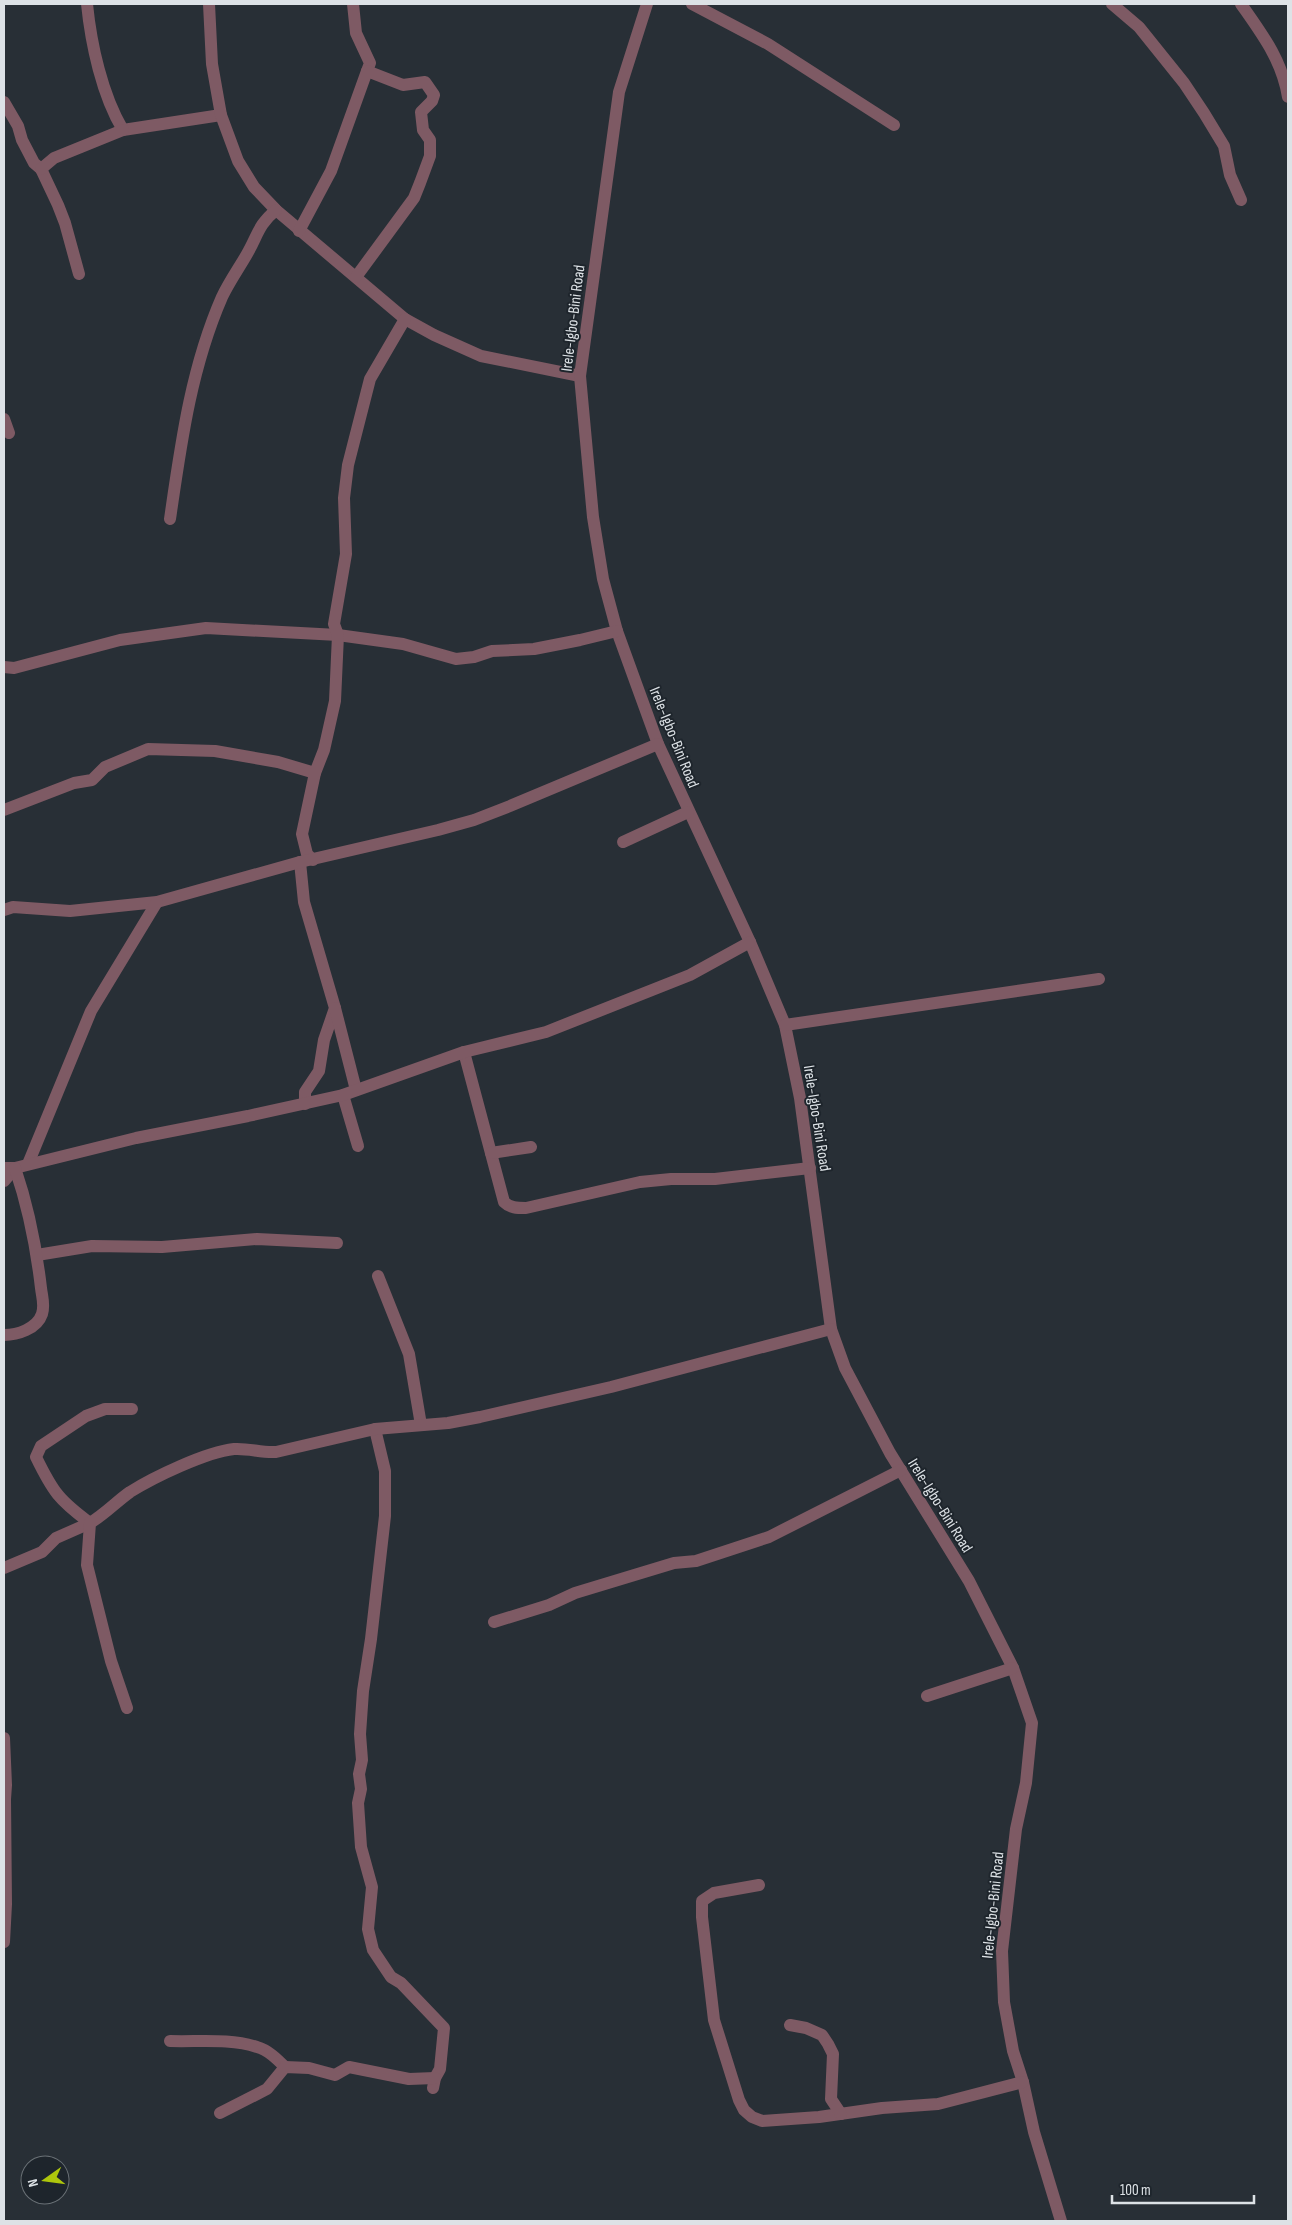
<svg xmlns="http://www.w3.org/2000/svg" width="1292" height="2225" viewBox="0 0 1292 2225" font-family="'Sofia Sans Condensed',sans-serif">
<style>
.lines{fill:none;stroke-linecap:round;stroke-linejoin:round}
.minor{stroke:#7e5a64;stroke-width:12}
.labels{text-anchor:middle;stroke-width:4;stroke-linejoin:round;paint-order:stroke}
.street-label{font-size:16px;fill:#dde2e6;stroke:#1e252c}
</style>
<rect width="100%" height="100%" fill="#282f36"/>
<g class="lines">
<g class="minor">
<path d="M 87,4 C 91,44 102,95 123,130 L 221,115"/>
<polyline points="209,4 212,64 221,115 238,161 254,187 276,210 405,319 434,335 481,356 580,376"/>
<polyline points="353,4 356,33 370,63 367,71"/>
<polyline points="647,4 619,92 580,376 593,517 603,579 617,631 658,744 750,942 785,1025 800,1098 831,1329 845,1368 890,1453 969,1581 1013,1668 1032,1723 1026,1783 1016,1829 1002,1951 1004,2002 1013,2051 1023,2082 1034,2132 1061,2221"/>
<polyline points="692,4 768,44 894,125"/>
<polyline points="1112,4 1139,27 1184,83 1204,113 1224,146 1230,175 1241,200"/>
<path d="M 1241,4 C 1262,34 1282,60 1288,97"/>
<polyline points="4,102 18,126 22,140 34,163 41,169 58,205 65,223 79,274"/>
<polyline points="41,169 54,158 123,130"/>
<polyline points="299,231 331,171 367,71 403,85 425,82 434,95 432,101 421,112 423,130 430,140 430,156 420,183 414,198 356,277"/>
<polyline points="4,419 9,433"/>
<path d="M 170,519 C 181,443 191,368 222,297 C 229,282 239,268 247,254 C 258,235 258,225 276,210"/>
<polyline points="4,667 14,668 120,640 206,628 338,635 403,644 456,659 474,657 492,651 534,649 580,640 617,631"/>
<polyline points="4,810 74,783 92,780 105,767 148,749 215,751 278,762 315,773"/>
<polyline points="623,842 688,812"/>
<polyline points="313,860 307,854 302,834 315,773 324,750 335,701 338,635 334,624 346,554 344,498 348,465 370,379 405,319"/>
<polyline points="300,862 304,902 335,1008 324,1040 319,1071 305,1092 305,1104"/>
<polyline points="4,910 13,907 70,911 157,902 300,862 438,830 474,820 510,806 658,744"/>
<polyline points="335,1008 356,1090"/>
<polyline points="785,1025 1099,979"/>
<path d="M 464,1052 L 504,1202 C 510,1208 517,1208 526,1208 L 640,1182 L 671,1179 L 715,1179 L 810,1168"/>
<polyline points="343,1095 358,1146"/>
<polyline points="491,1153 531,1147"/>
<polyline points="28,1164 91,1011 157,902"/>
<polyline points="4,1168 15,1168 136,1138 248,1116 343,1095 464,1052 546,1032 690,975 750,942"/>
<polyline points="4,1181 15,1168"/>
<polyline points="37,1255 92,1246 162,1247 257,1239 337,1243"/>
<polyline points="378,1276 409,1354 421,1425"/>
<path d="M 4,1335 C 17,1335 37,1329 42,1314 C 45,1305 42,1297 41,1288 C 36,1245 29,1209 15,1168"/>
<polyline points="375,1429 385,1471 385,1516 371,1639 363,1691 360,1734 362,1760 359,1774 361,1789 358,1803 361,1847 372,1887 368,1929 373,1950 391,1977 401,1983 444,2028 440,2069 435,2078 433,2088"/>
<path d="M 4,1568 L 42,1552 L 56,1538 L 90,1523 C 59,1500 53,1492 36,1457 L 41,1446 L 86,1416 L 105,1409 L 132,1409"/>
<polyline points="494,1622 549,1605 575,1593 674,1563 696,1561 769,1537 901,1470"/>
<polyline points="927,1696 1013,1668"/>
<path d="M 127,1708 L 111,1661 L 87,1565 L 90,1523 C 105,1514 116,1502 130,1492 C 154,1477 206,1452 234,1449 C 249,1448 261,1453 276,1452 L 375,1429 L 448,1423 L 480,1417 L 611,1387 L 831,1329"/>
<polyline points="4,1738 6,1785 5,1799 6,1904 4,1942"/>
<polyline points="759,1885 714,1893 702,1901 702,1917 714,2020 739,2100 744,2110 752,2117 762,2121 819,2117 882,2108 938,2104 1023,2082"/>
<polyline points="790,2025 806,2028 822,2035 828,2044 833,2054 831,2099 841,2114"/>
<path d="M 170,2041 C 198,2042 230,2038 257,2047 C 268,2050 277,2059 285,2067"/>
<polyline points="220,2113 267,2089 285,2067 309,2068 335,2075 349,2067 409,2079 435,2078"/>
</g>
</g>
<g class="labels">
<g class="street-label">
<text transform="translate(572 318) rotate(-83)" y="6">Irele-Igbo-Bini Road</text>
<text transform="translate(675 737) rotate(68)" y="6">Irele-Igbo-Bini Road</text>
<text transform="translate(818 1118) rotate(81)" y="6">Irele-Igbo-Bini Road</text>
<text transform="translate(941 1505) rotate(58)" y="6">Irele-Igbo-Bini Road</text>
<text transform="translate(992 1905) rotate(-84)" y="6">Irele-Igbo-Bini Road</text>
</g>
</g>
<rect width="1292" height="2225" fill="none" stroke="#dde2e6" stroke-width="10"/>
<g transform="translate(45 2180) rotate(256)"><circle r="24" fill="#1e252c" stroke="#6a7176"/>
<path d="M0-4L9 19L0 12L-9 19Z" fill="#aec60c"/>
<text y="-8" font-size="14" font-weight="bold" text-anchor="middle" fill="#dde2e6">N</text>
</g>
<path d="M1112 2195v8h142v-8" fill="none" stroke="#dde2e6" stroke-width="2.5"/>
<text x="1120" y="2195" font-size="15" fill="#dde2e6" stroke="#1e252c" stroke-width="4" paint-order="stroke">100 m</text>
</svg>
